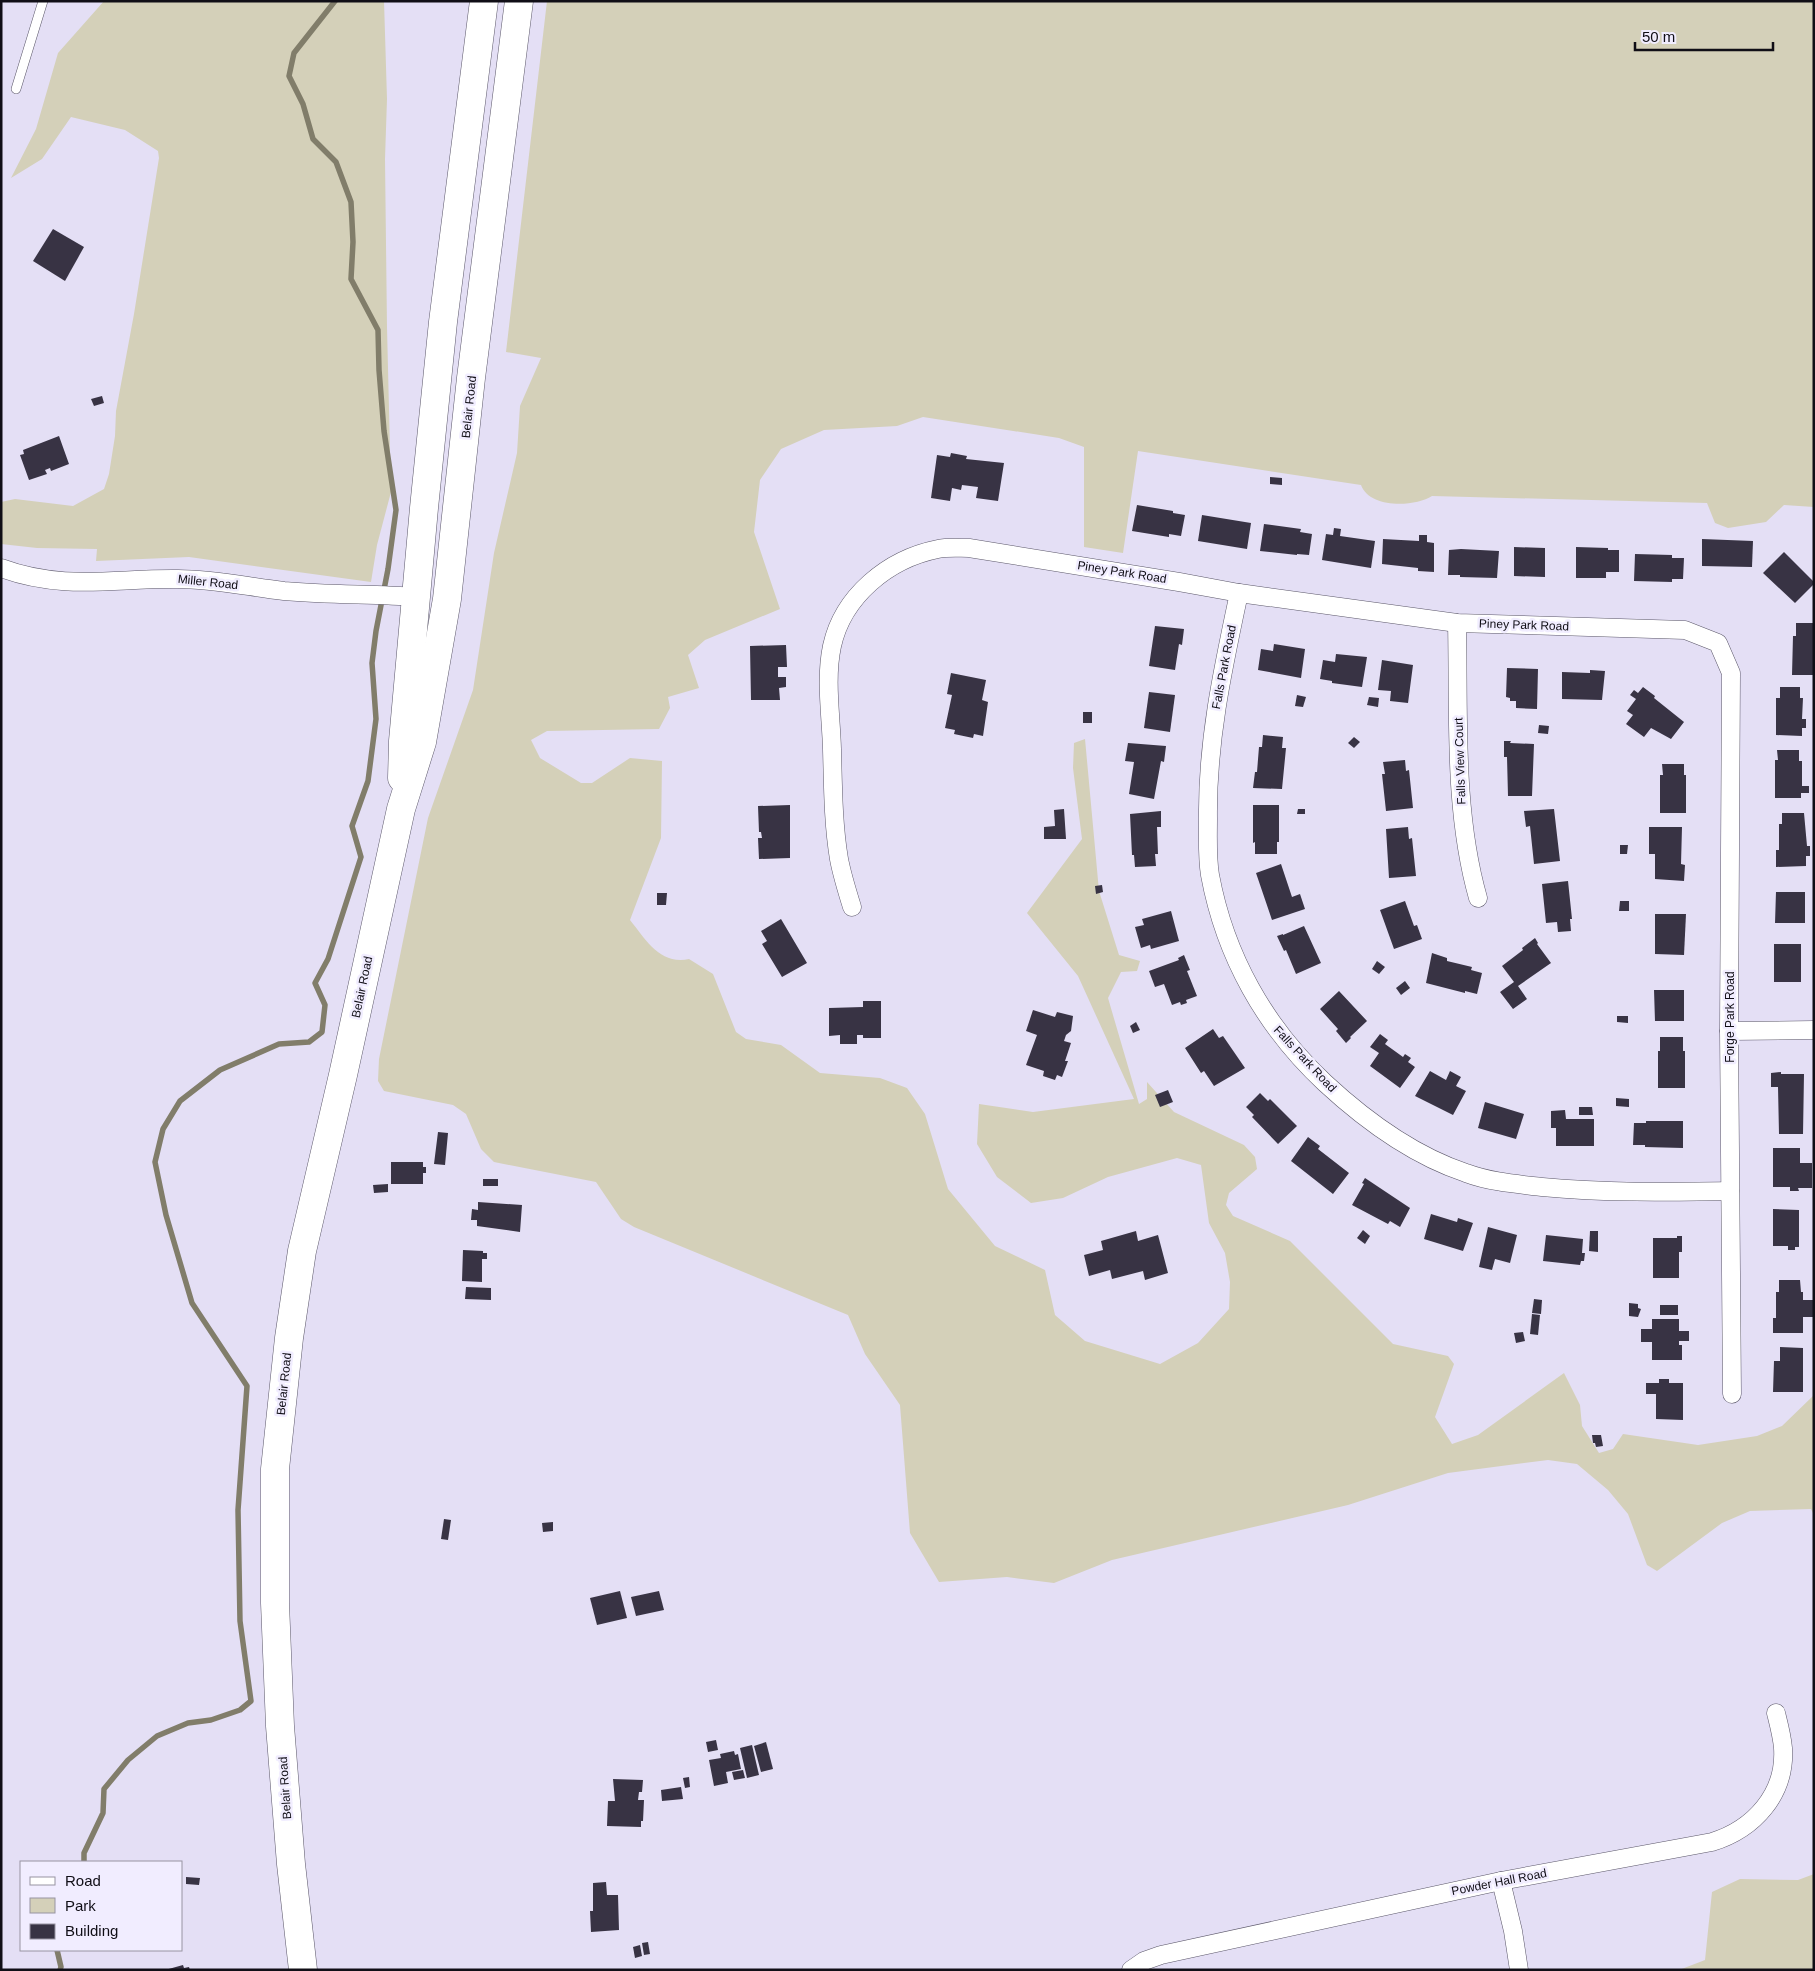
<svg xmlns="http://www.w3.org/2000/svg" width="1815" height="1971" viewBox="0 0 1815 1971" font-family="Arial,sans-serif">
<style>
.green{fill:#d4d0b9}
.lines{fill:none;stroke-linecap:round;stroke-linejoin:round}
.stream{stroke:#817d6a;stroke-width:5.5}
.building{fill:#383344}
.lane-casing{stroke:#5b5769;stroke-width:10}
.street-casing{stroke:#5b5769;stroke-width:19}
.highway-casing{stroke:#5b5769;stroke-width:29}
.lane{stroke:#fff;stroke-width:9}
.street{stroke:#fff;stroke-width:18}
.highway{stroke:#fff;stroke-width:28}
.labels{text-anchor:middle;stroke-width:5;stroke-linejoin:round;paint-order:stroke}
.street-label{font-size:12px;fill:#100e16;stroke:#f1edff}
</style>
<rect width="100%" height="100%" fill="#e4dff5"/>
<g class="green">
<polygon points="104,1 384,1 387,99 385,159 387,327 391,492 377,545 371,582 189,557 96,561 97,549 37,548 1,544 1,502 15,499 73,506 104,489 109,474 115,436 116,411 134,314 159,158 158,151 125,130 71,117 42,159 11,178 36,129 58,53"/>
<path d="M 547,1 L 1814,1 L 1814,507 L 1784,505 L 1766,522 L 1728,528 L 1715,523 L 1707,503 L 1432,496 C 1415,507 1370,509 1361,485 L 1138,451 L 1123,553 L 1084,547 L 1084,447 L 1059,438 L 923,417 L 897,426 L 824,430 L 781,449 L 760,480 L 754,532 L 780,609 L 705,640 L 688,655 L 699,688 L 668,697 L 670,708 L 659,729 L 547,731 L 531,740 L 540,758 L 581,783 L 592,783 L 630,758 L 662,761 L 661,838 L 630,920 C 646,940 660,965 689,959 L 713,974 L 736,1032 L 746,1039 L 781,1045 L 820,1073 L 880,1078 L 907,1088 L 925,1114 L 948,1189 L 995,1246 L 1045,1270 L 1055,1315 L 1085,1341 L 1160,1364 L 1198,1343 L 1229,1309 L 1230,1282 L 1225,1253 L 1209,1223 L 1201,1165 L 1177,1158 L 1108,1177 L 1063,1198 L 1031,1203 L 997,1177 L 977,1144 L 979,1104 L 1033,1112 L 1134,1099 L 1078,976 L 1027,913 L 1082,839 L 1073,768 L 1074,743 L 1085,739 L 1099,891 L 1119,955 L 1140,961 L 1137,971 L 1121,972 L 1108,998 L 1139,1104 L 1147,1099 L 1147,1082 L 1174,1112 L 1244,1145 L 1255,1157 L 1257,1169 L 1229,1193 L 1226,1205 L 1233,1216 L 1290,1241 L 1393,1344 L 1448,1356 L 1454,1364 L 1435,1417 L 1452,1444 L 1478,1435 L 1564,1373 L 1580,1405 L 1582,1426 L 1599,1453 L 1613,1449 L 1623,1434 L 1698,1445 L 1757,1436 L 1782,1426 L 1814,1395 L 1814,1515 L 1811,1509 L 1750,1511 L 1722,1523 L 1657,1571 L 1647,1565 L 1628,1514 L 1608,1490 L 1577,1464 L 1548,1460 L 1448,1473 L 1348,1505 L 1112,1560 L 1054,1583 L 1007,1577 L 939,1582 L 910,1533 L 900,1405 L 865,1354 L 848,1315 L 634,1227 L 621,1219 L 596,1182 L 494,1162 L 481,1149 L 466,1114 L 453,1105 L 384,1091 L 378,1081 L 379,1059 L 428,818 L 473,690 L 494,553 L 517,453 L 520,406 L 541,358 L 506,352 Z"/>
<polygon points="1814,1874 1814,1970 1679,1970 1705,1960 1712,1892 1740,1879 1798,1880"/>
</g>
<g class="lines">
<g class="stream">
<polyline points="84,1862 84,1853 103,1813 104,1789 128,1760 157,1736 188,1723 211,1720 240,1710 251,1701 240,1621 238,1510 247,1386 192,1303 166,1215 155,1162 163,1129 180,1101 220,1070 279,1044 309,1042 322,1032 325,1005 315,983 328,959 361,857 352,826 368,781 376,719 372,663 376,631 388,569 396,510 384,431 379,370 378,330 351,279 353,242 351,202 336,162 313,139 303,104 289,76 294,53 335,1"/>
<polyline points="57,1950 61,1967 60,1970"/>
</g>
</g>
<g class="building">
<polygon points="53,229 84,247 65,281 33,261"/>
<polygon points="102,396 104,403 94,406 91,399"/>
<polygon points="59,436 69,464 51,471 50,468 45,470 47,474 29,480 20,455 24,454 23,450"/>
<polygon points="951,453 967,456 966,459 1004,463 998,501 976,498 978,487 962,485 961,490 952,488 950,501 931,498 937,455 950,457"/>
<polygon points="1270,477 1282,478 1282,485 1270,484"/>
<polygon points="1137,505 1173,511 1173,513 1185,515 1181,536 1169,534 1169,537 1132,531"/>
<polygon points="1202,515 1251,523 1247,549 1198,541"/>
<polygon points="1264,524 1301,529 1300,532 1312,534 1309,555 1297,554 1297,555 1260,551"/>
<polygon points="1334,528 1341,529 1340,536 1375,541 1371,568 1322,560 1326,534 1333,535"/>
<polygon points="1419,535 1427,535 1427,542 1434,543 1434,572 1418,571 1418,568 1382,564 1383,539 1419,541"/>
<polygon points="1702,539 1753,541 1752,567 1702,566"/>
<polygon points="1514,547 1545,548 1545,577 1514,576"/>
<polygon points="1576,547 1608,548 1608,550 1619,550 1619,572 1606,572 1606,578 1576,578"/>
<polygon points="1461,549 1499,551 1497,578 1460,577 1460,575 1448,575 1449,550"/>
<polygon points="1784,552 1814,582 1814,584 1795,603 1763,573"/>
<polygon points="1635,554 1672,555 1672,558 1684,558 1683,579 1672,579 1672,582 1634,581"/>
<polygon points="1796,623 1814,623 1814,675 1792,675 1793,636 1796,636"/>
<polygon points="1155,626 1184,629 1182,645 1179,644 1175,670 1149,666"/>
<polygon points="1274,644 1305,649 1301,678 1258,670 1261,649 1273,651"/>
<polygon points="786,645 787,667 778,667 778,677 786,677 786,687 779,688 780,700 751,700 750,646"/>
<polygon points="1336,654 1367,657 1362,687 1332,683 1332,681 1320,679 1323,660 1335,662"/>
<polygon points="1382,660 1413,665 1408,703 1390,701 1391,691 1378,690"/>
<polygon points="1507,668 1538,669 1537,709 1516,708 1516,701 1510,701 1510,698 1506,697"/>
<polygon points="1590,670 1605,671 1602,700 1562,699 1562,672 1590,673"/>
<polygon points="951,673 986,680 982,700 988,702 983,736 974,734 973,738 954,734 955,730 945,728 952,695 947,694"/>
<polygon points="1643,687 1655,696 1654,698 1684,722 1671,739 1651,728 1644,737 1626,724 1633,715 1627,711 1636,699 1630,695 1634,690 1638,693"/>
<polygon points="1780,687 1800,687 1800,698 1803,698 1802,719 1806,719 1806,728 1802,728 1802,736 1776,735 1776,698 1780,698"/>
<polygon points="1149,692 1175,695 1170,732 1144,728"/>
<polygon points="1297,695 1306,697 1303,707 1295,706"/>
<polygon points="1369,697 1379,698 1378,707 1367,705"/>
<rect x="1083" y="712" width="9" height="11"/>
<polygon points="1539,725 1549,726 1548,734 1538,733"/>
<polygon points="1263,735 1283,737 1282,748 1286,748 1282,789 1253,788 1255,772 1257,772 1259,747 1262,747"/>
<polygon points="1354,737 1360,742 1354,748 1348,743"/>
<polygon points="1504,741 1511,741 1510,743 1534,744 1532,796 1508,796 1507,757 1504,757"/>
<polygon points="1128,743 1166,746 1164,762 1161,761 1154,799 1129,794 1134,762 1125,761"/>
<polygon points="1777,750 1799,750 1799,761 1802,761 1802,786 1809,786 1809,793 1801,793 1801,798 1775,798 1775,760 1778,760"/>
<polygon points="1405,760 1406,771 1409,770 1413,808 1386,811 1382,774 1385,774 1383,762"/>
<polygon points="1662,764 1684,764 1684,775 1686,775 1686,813 1660,813 1660,775 1663,775"/>
<polygon points="790,805 790,858 759,859 758,838 762,838 761,832 759,832 758,806"/>
<polygon points="1253,805 1279,805 1279,842 1277,842 1277,854 1255,854 1255,842 1253,843"/>
<polygon points="1064,809 1066,839 1044,839 1044,827 1055,826 1054,810"/>
<polygon points="1298,809 1305,809 1305,814 1297,814"/>
<polygon points="1554,809 1560,861 1534,864 1530,826 1526,827 1524,811"/>
<polygon points="1161,811 1161,827 1157,827 1158,854 1155,854 1156,866 1135,867 1134,855 1132,855 1130,814"/>
<polygon points="1782,813 1804,813 1807,846 1810,846 1810,856 1806,856 1806,866 1776,867 1776,850 1779,850 1779,824 1782,824"/>
<polygon points="1408,827 1409,839 1412,838 1416,876 1389,878 1386,829"/>
<polygon points="1649,827 1682,827 1681,864 1685,865 1684,881 1655,879 1655,854 1649,854"/>
<polygon points="1620,845 1628,845 1627,854 1620,854"/>
<polygon points="1281,864 1292,897 1300,894 1305,909 1272,920 1256,873"/>
<polygon points="1568,881 1572,919 1570,919 1571,931 1558,932 1557,922 1546,923 1542,884"/>
<polygon points="1102,885 1103,892 1096,894 1095,886"/>
<polygon points="1776,892 1805,892 1805,923 1775,923"/>
<polygon points="657,893 667,893 666,905 657,905"/>
<polygon points="1405,901 1414,926 1417,925 1422,939 1394,949 1380,910"/>
<polygon points="1620,901 1629,901 1629,911 1619,911"/>
<polygon points="1171,911 1179,941 1151,949 1150,945 1141,948 1135,927 1144,925 1142,919"/>
<polygon points="1655,914 1686,914 1684,955 1655,954"/>
<polygon points="781,919 807,963 782,977 762,944 767,941 761,931"/>
<polygon points="1304,926 1321,963 1296,974 1286,950 1284,951 1277,936 1283,934 1283,935"/>
<polygon points="1535,938 1538,943 1537,944 1551,963 1518,986 1527,999 1513,1009 1500,992 1514,982 1502,966 1523,950 1522,948"/>
<rect x="1774" y="944" width="27" height="38"/>
<polygon points="1432,953 1447,958 1447,961 1472,967 1471,970 1482,973 1477,994 1465,991 1465,993 1426,983"/>
<polygon points="1184,955 1190,970 1187,971 1197,996 1186,1000 1187,1003 1181,1005 1180,1002 1172,1005 1164,984 1155,987 1149,971 1179,960 1178,958"/>
<polygon points="1377,961 1385,967 1379,974 1372,969"/>
<polygon points="1405,981 1410,988 1401,995 1396,988"/>
<polygon points="1654,990 1684,990 1684,1021 1655,1021"/>
<polygon points="1339,991 1367,1021 1350,1037 1351,1038 1346,1043 1336,1031 1338,1029 1320,1009"/>
<polygon points="863,1001 881,1001 881,1038 863,1038 863,1035 857,1035 857,1044 840,1044 840,1035 829,1036 829,1008 863,1007"/>
<polygon points="1033,1010 1055,1017 1057,1012 1073,1016 1071,1031 1066,1035 1064,1041 1071,1043 1065,1061 1068,1061 1062,1077 1057,1075 1055,1080 1043,1076 1044,1071 1026,1065 1037,1035 1026,1031"/>
<polygon points="1617,1016 1628,1016 1628,1023 1617,1022"/>
<polygon points="1136,1022 1140,1030 1133,1033 1130,1026"/>
<polygon points="1213,1029 1219,1038 1223,1036 1245,1068 1214,1086 1204,1071 1201,1073 1185,1048"/>
<polygon points="1380,1034 1388,1040 1385,1044 1403,1057 1405,1054 1411,1058 1408,1062 1415,1067 1400,1088 1370,1066 1379,1053 1370,1047"/>
<polygon points="1660,1037 1683,1037 1683,1051 1685,1051 1685,1088 1658,1088 1658,1051 1660,1051"/>
<polygon points="1430,1071 1446,1080 1450,1071 1461,1077 1456,1086 1466,1091 1453,1115 1415,1096"/>
<polygon points="1781,1072 1781,1074 1804,1074 1803,1134 1779,1134 1778,1087 1771,1087 1771,1073"/>
<polygon points="1168,1090 1173,1102 1160,1107 1155,1095"/>
<polygon points="1260,1093 1268,1101 1270,1099 1297,1126 1278,1144 1252,1117 1254,1115 1246,1107"/>
<polygon points="1616,1098 1629,1099 1629,1107 1616,1106"/>
<polygon points="1485,1102 1524,1114 1516,1139 1478,1128"/>
<polygon points="1579,1107 1592,1107 1593,1115 1579,1115"/>
<polygon points="1565,1110 1566,1119 1594,1119 1594,1146 1556,1146 1556,1128 1551,1128 1551,1111"/>
<polygon points="1646,1121 1683,1121 1683,1148 1645,1147 1645,1145 1633,1145 1634,1123 1646,1123"/>
<polygon points="438,1132 448,1133 445,1165 434,1164"/>
<polygon points="1308,1137 1320,1146 1318,1149 1349,1173 1333,1194 1291,1161"/>
<polygon points="1773,1148 1800,1148 1800,1163 1812,1163 1812,1188 1798,1188 1799,1191 1790,1191 1790,1187 1773,1187"/>
<polygon points="391,1162 423,1162 423,1167 426,1167 426,1173 423,1173 423,1184 391,1184"/>
<polygon points="1365,1178 1410,1208 1400,1227 1390,1221 1388,1224 1352,1205 1364,1184 1362,1183"/>
<rect x="483" y="1179" width="15" height="7"/>
<polygon points="388,1184 388,1192 374,1193 373,1185"/>
<polygon points="478,1202 522,1205 520,1232 477,1226 477,1220 471,1220 472,1209 478,1210"/>
<polygon points="1773,1209 1799,1210 1799,1247 1795,1247 1795,1250 1788,1250 1788,1246 1773,1246"/>
<polygon points="1431,1214 1457,1222 1458,1218 1473,1223 1463,1251 1424,1239"/>
<polygon points="1488,1227 1517,1235 1510,1263 1495,1259 1492,1270 1479,1267"/>
<polygon points="1363,1230 1370,1236 1365,1244 1357,1238"/>
<polygon points="1136,1231 1138,1241 1158,1235 1168,1273 1145,1280 1143,1271 1112,1279 1110,1270 1089,1276 1084,1255 1103,1250 1101,1241"/>
<polygon points="1590,1231 1598,1231 1598,1252 1589,1251"/>
<polygon points="1546,1235 1583,1239 1582,1253 1585,1253 1584,1261 1581,1261 1580,1265 1543,1261"/>
<polygon points="1677,1236 1682,1236 1682,1252 1679,1252 1679,1278 1653,1278 1653,1238 1677,1238"/>
<polygon points="463,1250 483,1251 483,1253 487,1253 487,1259 482,1259 482,1282 462,1281"/>
<polygon points="1779,1280 1800,1280 1801,1292 1803,1292 1803,1300 1814,1300 1814,1317 1803,1317 1803,1333 1773,1333 1773,1318 1776,1318 1776,1292 1779,1292"/>
<polygon points="466,1287 491,1288 491,1300 465,1299"/>
<polygon points="1534,1299 1542,1300 1541,1314 1532,1313"/>
<polygon points="1629,1303 1638,1304 1638,1308 1641,1309 1638,1317 1629,1316"/>
<rect x="1660" y="1305" width="18" height="10"/>
<polygon points="1532,1314 1540,1315 1538,1335 1530,1334"/>
<polygon points="1652,1319 1679,1319 1679,1331 1689,1331 1689,1341 1679,1341 1679,1345 1682,1345 1682,1360 1652,1360 1652,1342 1641,1342 1641,1329 1652,1329"/>
<polygon points="1523,1332 1525,1341 1516,1343 1514,1333"/>
<polygon points="1780,1347 1803,1348 1803,1392 1773,1392 1774,1361 1780,1361"/>
<polygon points="1659,1379 1669,1379 1669,1383 1683,1383 1683,1420 1656,1419 1656,1394 1646,1394 1646,1383 1659,1383"/>
<polygon points="1592,1435 1601,1435 1603,1446 1596,1447 1595,1443 1593,1443"/>
<polygon points="444,1519 451,1520 448,1540 441,1539"/>
<polygon points="553,1522 553,1531 543,1532 542,1523"/>
<polygon points="620,1591 627,1618 597,1625 590,1598"/>
<polygon points="659,1591 664,1610 636,1616 631,1597"/>
<polygon points="716,1740 718,1750 708,1752 706,1742"/>
<polygon points="766,1742 773,1769 761,1772 754,1746"/>
<polygon points="752,1745 759,1775 747,1778 740,1748"/>
<polygon points="734,1751 735,1755 738,1754 741,1769 726,1772 728,1783 714,1786 709,1760 721,1758 720,1754"/>
<polygon points="743,1770 745,1778 734,1780 732,1772"/>
<polygon points="689,1777 690,1787 685,1788 683,1778"/>
<polygon points="613,1779 643,1780 642,1792 639,1792 638,1800 644,1800 643,1821 641,1821 641,1827 607,1826 608,1801 615,1801"/>
<polygon points="681,1787 683,1799 662,1801 661,1790"/>
<polygon points="186,1877 200,1878 199,1885 186,1884"/>
<polygon points="606,1882 607,1895 618,1895 619,1930 591,1932 590,1911 593,1911 593,1883"/>
<polygon points="648,1942 650,1954 644,1955 642,1943"/>
<polygon points="640,1945 642,1956 635,1958 633,1947"/>
<polygon points="183,1965 184,1968 189,1967 190,1970 165,1970"/>
</g>
<g class="lines">
<g class="lane-casing">
<polyline id="lane" points="16,89 43,1"/>
</g>
<g class="street-casing">
<g id="street">
<path d="M 1,568 C 63,591 115,578 178,579 C 213,579 249,587 284,591 C 328,595 373,594 417,597"/>
<path d="M 1239,593 C 1223,668 1207,741 1208,818 C 1208,837 1207,857 1210,875 C 1225,956 1265,1027 1325,1083 C 1366,1121 1412,1155 1466,1173 C 1490,1182 1516,1184 1542,1187 C 1604,1193 1667,1192 1730,1191"/>
<path d="M 1457,623 C 1459,714 1453,810 1478,898"/>
<path d="M 852,907 C 847,891 842,875 839,859 C 833,823 833,785 832,749 C 831,715 825,679 832,646 C 843,596 888,559 938,549 C 948,547 959,548 969,548 L 1179,582 L 1239,593 L 1457,623 L 1685,630 L 1718,643 L 1731,673 L 1729,1031 L 1732,1394"/>
<polyline points="1729,1031 1814,1030"/>
<polyline points="1501,1881 1513,1931 1519,1970"/>
<path d="M 1131,1970 L 1144,1961 L 1161,1955 L 1501,1881 L 1712,1842 C 1754,1829 1786,1794 1783,1748 C 1782,1736 1779,1725 1776,1713"/>
</g>
</g>
<g class="highway-casing">
<g id="highway">
<polyline points="402,778 403,741 424,508 443,322 484,1"/>
<polyline points="303,1970 291,1864 280,1726 275,1603 275,1469 289,1338 302,1251 343,1075 401,809 422,742 447,599 471,378 519,1"/>
</g>
</g>
<use href="#lane" class="lane"/>
<use href="#street" class="street"/>
<use href="#highway" class="highway"/>
</g>
<g class="labels">
<g class="street-label">
<text transform="translate(469 407) rotate(-84)" y="4">Belair Road</text>
<text transform="translate(1122 572) rotate(9)" y="4">Piney Park Road</text>
<text transform="translate(208 582) rotate(6)" y="4">Miller Road</text>
<text transform="translate(1524 625) rotate(2)" y="4">Piney Park Road</text>
<text transform="translate(1224 667) rotate(-79)" y="4">Falls Park Road</text>
<text transform="translate(1460 761) rotate(-92)" y="4">Falls View Court</text>
<text transform="translate(362 987) rotate(-78)" y="4">Belair Road</text>
<text transform="translate(1730 1017) rotate(-90)" y="4">Forge Park Road</text>
<text transform="translate(1305 1059) rotate(47)" y="4">Falls Park Road</text>
<text transform="translate(284 1384) rotate(-84)" y="4">Belair Road</text>
<text transform="translate(285 1788) rotate(-94)" y="4">Belair Road</text>
<text transform="translate(1499 1882) rotate(-11)" y="4">Powder Hall Road</text>
</g>
</g>
<rect width="1815" height="1971" fill="none" stroke="#100e16" stroke-width="5"/>
<rect x="20" y="1861" width="162" height="90" fill="#f1edff" stroke="#9794a2"/>
<rect x="30" y="1877" width="25" height="8" fill="#ffffff" stroke="#9794a2"/>
<text x="65" y="1886" font-size="15" fill="#100e16">Road</text>
<rect x="30" y="1898" width="25" height="15" fill="#d4d0b9" stroke="#9794a2"/>
<text x="65" y="1911" font-size="15" fill="#100e16">Park</text>
<rect x="30" y="1924" width="25" height="15" fill="#383344" stroke="#9794a2"/>
<text x="65" y="1936" font-size="15" fill="#100e16">Building</text>
<path d="M1635 42v8h138v-8" fill="none" stroke="#100e16" stroke-width="2.5"/>
<text x="1642" y="42" font-size="15" fill="#100e16" stroke="#f1edff" stroke-width="4" paint-order="stroke">50 m</text>
</svg>
